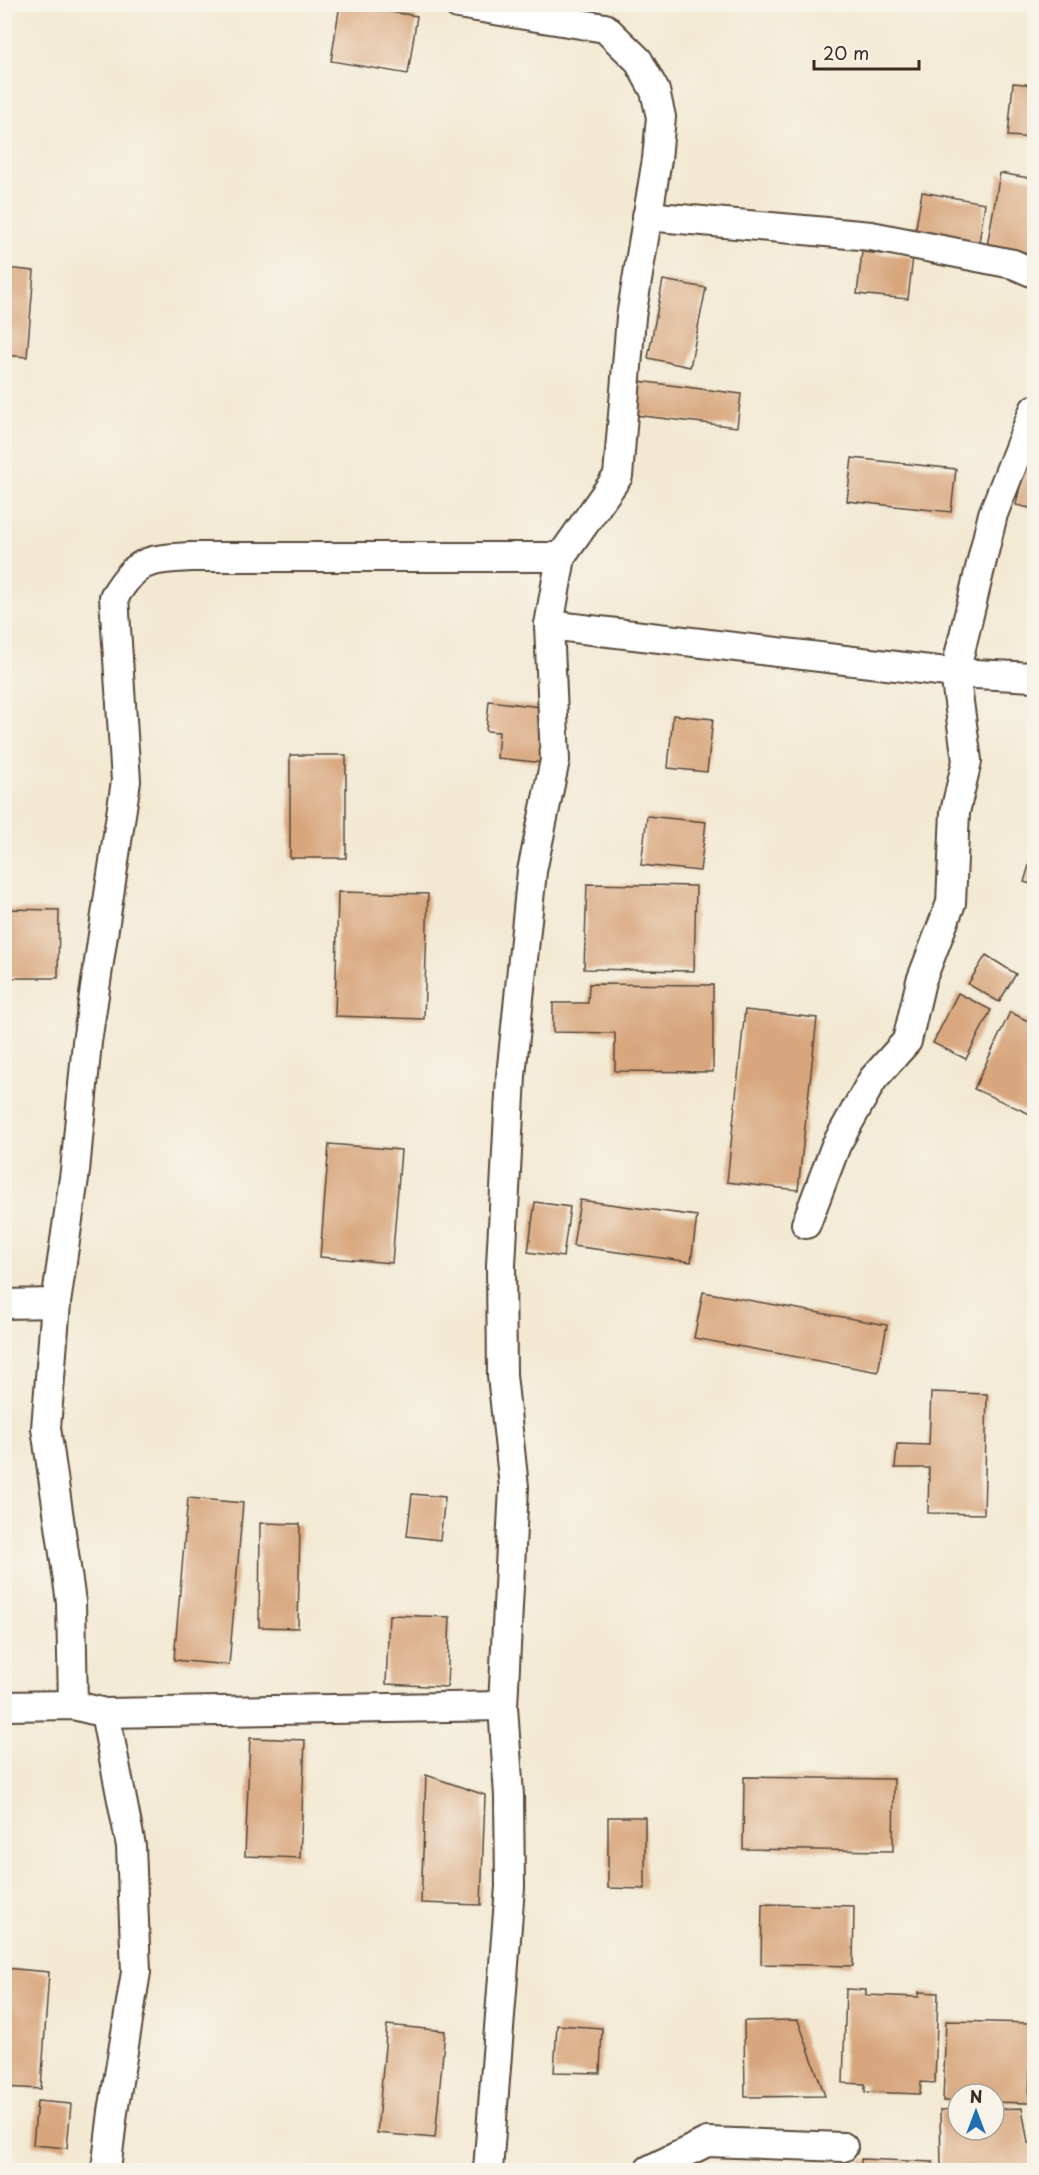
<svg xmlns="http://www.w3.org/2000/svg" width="1039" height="2175" viewBox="0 0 1039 2175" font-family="'Playpen Sans',sans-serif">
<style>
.building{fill:#d8a67d}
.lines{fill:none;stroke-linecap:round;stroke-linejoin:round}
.street-casing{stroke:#574739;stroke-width:32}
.street{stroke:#fff;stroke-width:28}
</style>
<rect width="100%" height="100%" fill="#f7f3e8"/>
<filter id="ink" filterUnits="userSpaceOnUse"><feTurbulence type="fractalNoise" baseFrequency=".0167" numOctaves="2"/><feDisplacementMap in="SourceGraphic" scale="12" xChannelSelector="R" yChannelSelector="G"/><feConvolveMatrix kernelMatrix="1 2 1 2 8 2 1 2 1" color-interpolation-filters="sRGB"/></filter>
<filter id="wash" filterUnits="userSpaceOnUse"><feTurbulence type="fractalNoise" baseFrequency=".008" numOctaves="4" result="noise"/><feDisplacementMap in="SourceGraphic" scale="24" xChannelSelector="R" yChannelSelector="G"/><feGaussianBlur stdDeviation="1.35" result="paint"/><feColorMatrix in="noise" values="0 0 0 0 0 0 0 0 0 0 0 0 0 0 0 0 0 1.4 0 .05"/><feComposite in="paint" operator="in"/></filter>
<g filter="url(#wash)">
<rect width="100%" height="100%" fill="#f3e9d3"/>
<g id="blocks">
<g class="building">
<polygon points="340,4 417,16 408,74 331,61"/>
<polygon points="1013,83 1034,85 1034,138 1008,136"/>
<polygon points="1000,173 1034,179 1034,254 987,246"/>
<polygon points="922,192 985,203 979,243 915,233"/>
<polygon points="862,252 913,257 908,299 857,294"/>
<polygon points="5,268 34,271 27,357 5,355"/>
<polygon points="663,280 706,288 690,367 648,358"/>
<polygon points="638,381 741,394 737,427 634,415"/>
<polygon points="1030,440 1034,441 1034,509 1016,505"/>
<polygon points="852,458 956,469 951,512 847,501"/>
<polygon points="489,701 550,708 545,763 497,758 499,732 486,731"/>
<polygon points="673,715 713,719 707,772 668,768"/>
<rect x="290" y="755" width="56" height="103"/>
<polygon points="647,816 706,822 700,871 641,865"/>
<polygon points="1034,849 1034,885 1024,882"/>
<polygon points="587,884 696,886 694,971 584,969"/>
<polygon points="338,892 428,894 424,1019 335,1016"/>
<polygon points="4,909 59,910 58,978 4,978"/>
<polygon points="986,955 1016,974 999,1002 968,984"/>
<polygon points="589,984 713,985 713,1072 615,1071 615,1033 553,1032 553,1003 588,1003"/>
<polygon points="958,993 991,1010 966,1059 933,1043"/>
<polygon points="745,1010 817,1018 798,1190 727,1182"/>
<polygon points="1010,1012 1034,1024 1034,1104 1030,1114 974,1089"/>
<polygon points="329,1144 401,1150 392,1263 320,1257"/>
<polygon points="580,1200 697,1216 691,1262 573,1246"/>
<polygon points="535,1202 570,1207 563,1257 528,1252"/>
<polygon points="703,1292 887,1325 878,1372 694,1338"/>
<polygon points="931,1392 987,1394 984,1514 928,1513 929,1468 895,1468 897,1444 929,1445"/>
<polygon points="412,1494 445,1497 440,1540 407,1536"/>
<polygon points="188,1498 243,1503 229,1665 174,1660"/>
<polygon points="260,1523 300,1524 298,1628 259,1627"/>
<polygon points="389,1615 450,1617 447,1687 386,1684"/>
<polygon points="250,1738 305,1740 300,1858 245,1856"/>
<polygon points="426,1775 485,1795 481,1905 421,1903"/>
<polygon points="744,1777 894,1779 893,1851 743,1849"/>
<polygon points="608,1817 645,1817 645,1889 608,1888"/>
<polygon points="762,1904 854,1906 853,1966 761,1964"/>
<polygon points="4,1968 49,1972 41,2089 4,2087"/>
<polygon points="846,1989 866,1990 866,1995 919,1997 919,1992 938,1993 935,2083 921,2082 920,2094 865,2092 865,2084 843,2083"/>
<polygon points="798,2020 825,2096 745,2097 744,2021"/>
<polygon points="946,2021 1031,2023 1029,2103 994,2102 994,2094 958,2094 958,2101 943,2101"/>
<polygon points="387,2025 445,2031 435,2138 377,2133"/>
<polygon points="557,2025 602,2028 600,2073 554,2072"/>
<polygon points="37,2101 71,2104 67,2148 33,2145"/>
<polygon points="1022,2108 1028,2143 1034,2144 1034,2170 941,2170 940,2110 958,2109 958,2130 994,2130 994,2109"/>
<polygon points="861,2159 933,2162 933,2170 861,2170"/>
<polygon points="757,2166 757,2170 704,2170 704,2167"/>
</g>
</g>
</g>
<g filter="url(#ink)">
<use href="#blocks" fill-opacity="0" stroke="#574739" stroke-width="1.5"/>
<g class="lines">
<g class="street-casing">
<g id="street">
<polyline points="458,4 605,28 638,60 655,91 661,117 657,159 631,317 618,476 561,557 549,625 555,760 532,871 511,1076 501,1265 502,1375 514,1487 503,1706 509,1796 510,1887 488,2170"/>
<polyline points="647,216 871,236 1013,264 1034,273"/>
<polyline points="549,625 955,673 1034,677"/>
<polyline points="806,1224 836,1145 873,1079 907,1041 921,981 951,903 955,812 967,761 955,673 993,514 1034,410"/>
<polyline points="4,1304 56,1303"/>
<path d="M 73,1705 L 71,1602 L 46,1428 L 56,1303 L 75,1171 L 87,1042 L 126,781 L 114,597 C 138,558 148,560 191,557 L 561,557"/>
<polyline points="4,1706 73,1705 105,1713 503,1706"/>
<polyline points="105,1713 131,1846 136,1972 113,2112 106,2170"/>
<polyline points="649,2170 707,2142 843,2147"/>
</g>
</g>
<use href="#street" class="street"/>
</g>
</g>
<rect width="1039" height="2175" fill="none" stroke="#f7f3e8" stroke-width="24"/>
<g transform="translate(976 2112)"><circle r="28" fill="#f7f3e8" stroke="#aca397" stroke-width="1.5"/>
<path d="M0-4.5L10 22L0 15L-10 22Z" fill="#1f6fb2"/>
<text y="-9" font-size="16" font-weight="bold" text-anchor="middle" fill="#3b2a1e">N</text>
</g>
<path d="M814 60v9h105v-9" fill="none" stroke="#3b2a1e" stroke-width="3"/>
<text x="823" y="60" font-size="18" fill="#3b2a1e" stroke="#f7f3e8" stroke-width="4.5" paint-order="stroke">20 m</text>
</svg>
